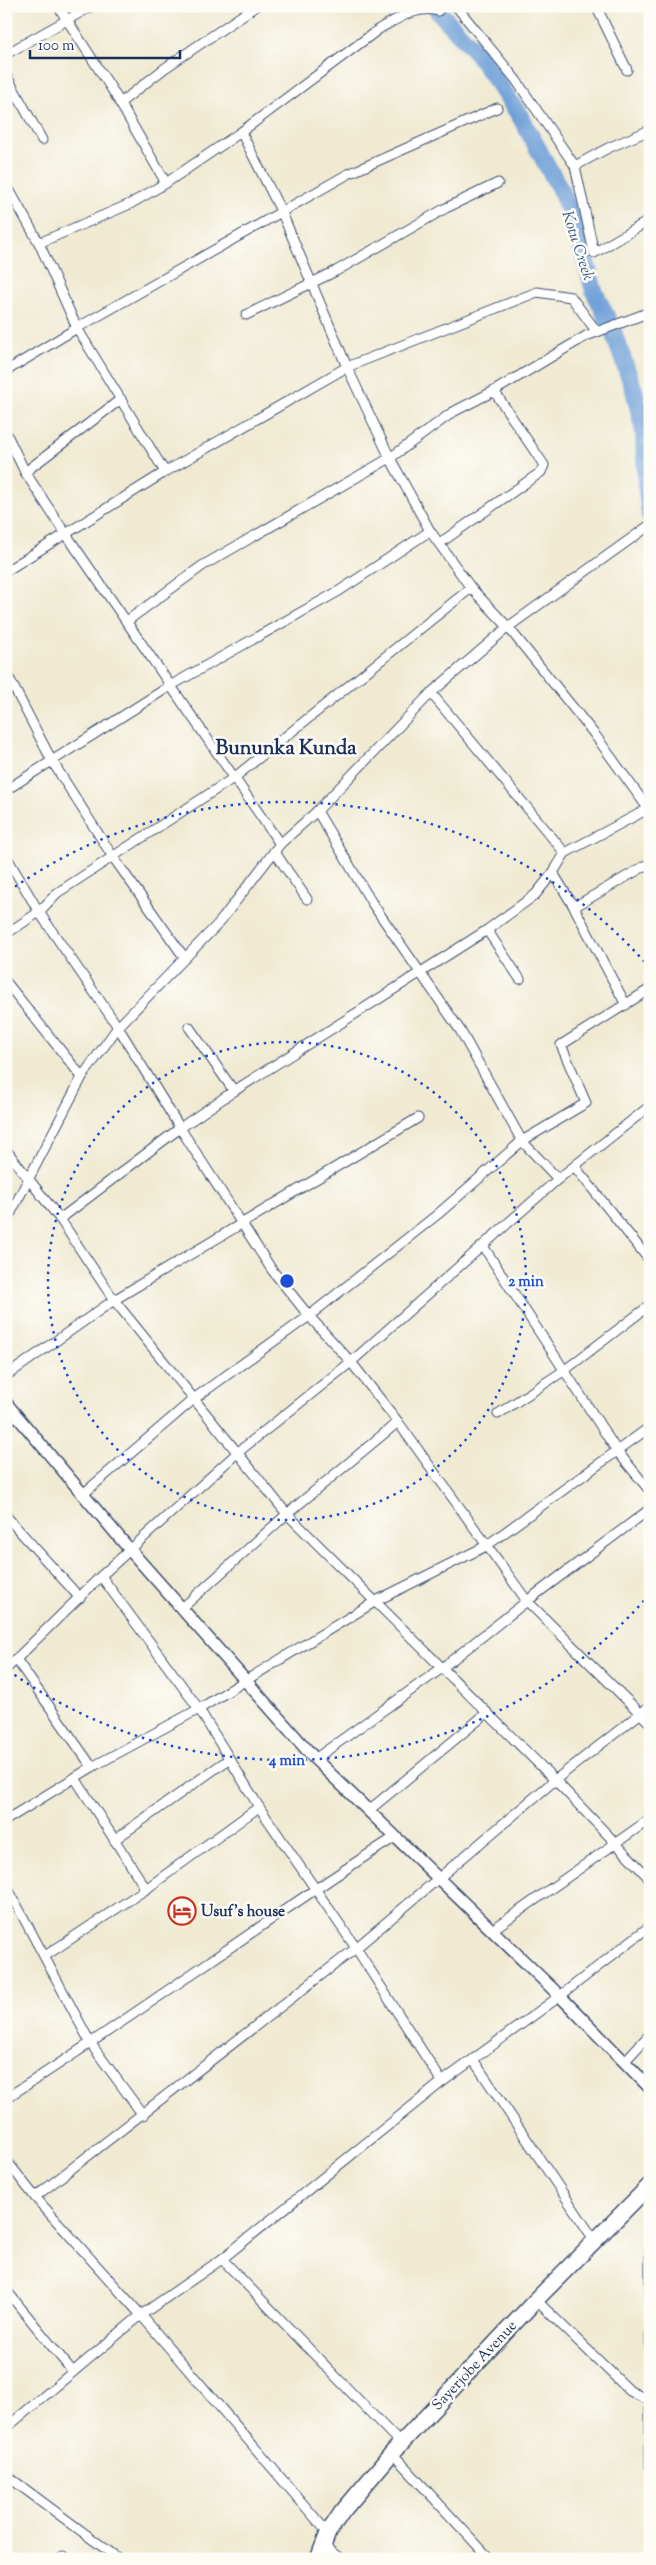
<svg xmlns="http://www.w3.org/2000/svg" width="656" height="2565" viewBox="0 0 656 2565" font-family="'Sorts Mill Goudy',serif">
<style>
.lines{fill:none;stroke-linecap:round;stroke-linejoin:round}
.river{stroke:#6d9fd7;stroke-width:18}
.minor-casing{stroke:#3b4b6f;stroke-width:11}
.tertiary-casing{stroke:#3b4b6f;stroke-width:14}
.primary-casing{stroke:#3b4b6f;stroke-width:18}
.minor{stroke:#fff;stroke-width:9}
.tertiary{stroke:#fff;stroke-width:11}
.primary{stroke:#fff;stroke-width:15}
.ring{fill:none;stroke:#1d4ed8;stroke-width:2.5;stroke-dasharray:2.5 5}
.labels{text-anchor:middle;stroke-width:5;stroke-linejoin:round;paint-order:stroke}
.poi-label{font-size:15px;font-weight:bold;fill:#1b2f5e;stroke:#fdfcf7;text-anchor:start}
.street-label{font-size:15px;fill:#1b2f5e;stroke:#fdfcf7}
.water-label{font-size:16px;font-style:italic;fill:#3c5c8e;stroke:#fdfcf7}
.district-label{font-size:20px;font-weight:bold;fill:#1b2f5e;stroke:#fdfcf7}
.centre{fill:#1d4ed8;stroke:#fdfcf7;stroke-width:2.5}
.ring-label{font-size:15px;text-anchor:middle;font-weight:bold;fill:#1d4ed8;stroke:#fdfcf7;stroke-width:5;stroke-linejoin:round;paint-order:stroke}
</style>
<rect width="100%" height="100%" fill="#fdfcf7"/>
<filter id="ink" filterUnits="userSpaceOnUse"><feTurbulence type="fractalNoise" baseFrequency=".02" numOctaves="2"/><feDisplacementMap in="SourceGraphic" scale="10" xChannelSelector="R" yChannelSelector="G"/><feConvolveMatrix kernelMatrix="1 2 1 2 8 2 1 2 1" color-interpolation-filters="sRGB"/></filter>
<filter id="wash" filterUnits="userSpaceOnUse"><feTurbulence type="fractalNoise" baseFrequency=".0096" numOctaves="4" result="noise"/><feDisplacementMap in="SourceGraphic" scale="20" xChannelSelector="R" yChannelSelector="G"/><feGaussianBlur stdDeviation="1.12" result="paint"/><feColorMatrix in="noise" values="0 0 0 0 0 0 0 0 0 0 0 0 0 0 0 0 0 1.4 0 .05"/><feComposite in="paint" operator="in"/></filter>
<g filter="url(#wash)">
<rect width="100%" height="100%" fill="#f0ead2"/>
<g class="lines">
<polyline class="river" points="437,6 438,11 477,53 520,116 562,193 575,224 594,291 611,326 634,390 644,432 646,484 650,515"/>
</g>
</g>
<g filter="url(#ink)">
<g class="lines">
<g class="minor-casing">
<g id="minor">
<polyline points="58,6 113,91 166,183"/>
<polyline points="456,6 516,80 575,166 594,253 650,220"/>
<polyline points="596,6 627,70"/>
<polyline points="6,54 92,6"/>
<polyline points="6,75 42,140"/>
<polyline points="120,103 165,68 256,6"/>
<polyline points="241,132 282,213 347,367 390,458 430,531 471,588 508,627 595,735 650,811"/>
<polyline points="575,166 608,148 650,130"/>
<polyline points="6,184 39,243 77,328 165,472"/>
<path d="M 39,243 L 130,204 L 166,183 L 241,132 L 379,29 C 397,19 417,5 438,11 L 442,6"/>
<polyline points="246,315 336,271 446,208 498,183"/>
<polyline points="6,371 77,328 348,174 497,108"/>
<polyline points="6,433 25,472 59,524 280,844"/>
<polyline points="25,472 121,399"/>
<polyline points="440,543 541,472 544,465 494,391"/>
<polyline points="6,571 165,472 347,367 537,292 571,297 597,332"/>
<polyline points="127,621 202,566 390,458 453,412 494,391 586,336 650,312"/>
<polyline points="6,672 52,761 113,857 184,957"/>
<polyline points="6,790 170,686 339,591 430,531"/>
<polyline points="317,811 372,903 460,1030 522,1141 558,1179"/>
<polyline points="274,851 307,899"/>
<polyline points="565,853 650,808"/>
<polyline points="6,856 39,912 118,1027 180,1128 272,1270 309,1316 351,1362 398,1422 527,1601 650,1723"/>
<polyline points="553,873 574,907 626,1005"/>
<polyline points="574,907 650,863"/>
<polyline points="487,930 520,979"/>
<polyline points="6,934 39,912 57,893 235,777 471,588"/>
<polyline points="6,982 82,1077"/>
<polyline points="189,1027 234,1091"/>
<polyline points="6,1150 60,1219 114,1300 287,1514 555,1780 650,1879"/>
<polyline points="575,1167 650,1261"/>
<polyline points="60,1219 180,1128 234,1091 487,930 535,895 553,873 565,853 431,693"/>
<polyline points="6,1222 82,1077 118,1027 219,923 280,844 317,811 431,693 508,627 650,525"/>
<polyline points="483,1246 617,1451 650,1491"/>
<polyline points="6,1376 114,1300 418,1118"/>
<polyline points="498,1414 565,1370 650,1305"/>
<polyline points="82,1495 195,1398 309,1316 438,1214 522,1141 586,1103 561,1045 650,989"/>
<polyline points="6,1516 80,1598"/>
<polyline points="101,1576 199,1709 259,1807 356,1948 442,2082"/>
<polyline points="181,1609 287,1514 398,1422"/>
<polyline points="16,1659 92,1767"/>
<polyline points="6,1669 101,1576 237,1453 351,1362 558,1179 650,1106"/>
<polyline points="315,1759 442,1668 527,1601 650,1509"/>
<polyline points="75,1778 146,1889"/>
<polyline points="368,1811 487,1713"/>
<polyline points="6,1820 92,1767 199,1709 376,1601 486,1546 650,1427"/>
<polyline points="114,1840 229,1759"/>
<polyline points="6,1885 91,2044 143,2115"/>
<polyline points="492,1930 650,1819"/>
<polyline points="45,1956 146,1889 259,1807"/>
<polyline points="474,2061 595,2241"/>
<polyline points="625,2061 650,2034"/>
<path d="M 6,2098 C 138,2015 263,1921 395,1837"/>
<polyline points="6,2160 35,2197 141,2315 328,2533"/>
<polyline points="650,2185 650,2467"/>
<polyline points="35,2197 356,1948 555,1780 650,1706"/>
<polyline points="222,2259 400,2443"/>
<polyline points="6,2290 73,2372"/>
<polyline points="536,2300 630,2391 650,2401"/>
<polyline points="6,2428 141,2315 222,2259 442,2082 560,1996 650,1926"/>
<polyline points="392,2453 490,2559"/>
<polyline points="6,2475 119,2559"/>
<polyline points="324,2546 341,2559"/>
<polyline points="63,2556 66,2559"/>
</g>
</g>
<g class="tertiary-casing">
<polyline id="tertiary" points="6,1403 130,1550 315,1759 560,1996 650,2088"/>
</g>
<g class="primary-casing">
<polyline id="primary" points="318,2559 328,2533 342,2512 392,2453 536,2300 650,2185"/>
</g>
<use href="#minor" class="minor"/>
<use href="#tertiary" class="tertiary"/>
<use href="#primary" class="primary"/>
</g>
</g>
<g class="ring">
<circle cx="287" cy="1281" r="239"/>
<path d="M649 1595A479 479 0 0 1 9 1671M9 891A479 479 0 0 1 649 967"/>
</g>
<defs>
<g id="hotel-ring" transform="scale(1.4375)"><circle r="9.5" fill="#fdfcf7" stroke="#c8321e" stroke-width="1.5"/><path d="M-6-4.5h1.5V1H6V5H4.5V3h-9V5H-6ZM-4 0a1.8 1.8 0 1 1 3.6 0ZM.5 0V-2.5h3Q6-2.5 6 0Z" fill="#c8321e"/></g>
</defs>
<g fill-rule="evenodd">
<use href="#hotel-ring" x="182" y="1911"/>
</g>
<g class="labels">
<g class="poi-label">
<text x="201" y="1916">Usuf's house</text>
</g>
<g class="street-label">
<text transform="translate(474 2365) rotate(-47)" y="5">Sayerjobe Avenue</text>
</g>
<g class="water-label">
<text transform="translate(579 245) rotate(72)" y="6">Kotu Creek</text>
</g>
<g class="district-label">
<text x="286" y="754">Bununka Kunda</text>
</g>
</g>
<circle cx="287" cy="1281" r="8" class="centre"/>
<g class="ring-label">
<text x="526" y="1286">2 min</text>
<text x="287" y="1765">4 min</text>
</g>
<rect width="656" height="2565" fill="none" stroke="#fdfcf7" stroke-width="25"/>
<path d="M30 50v8h150v-8" fill="none" stroke="#1b2f5e" stroke-width="2.5"/>
<text x="38" y="50" font-size="15" fill="#1b2f5e" stroke="#fdfcf7" stroke-width="4" paint-order="stroke">100 m</text>
</svg>
